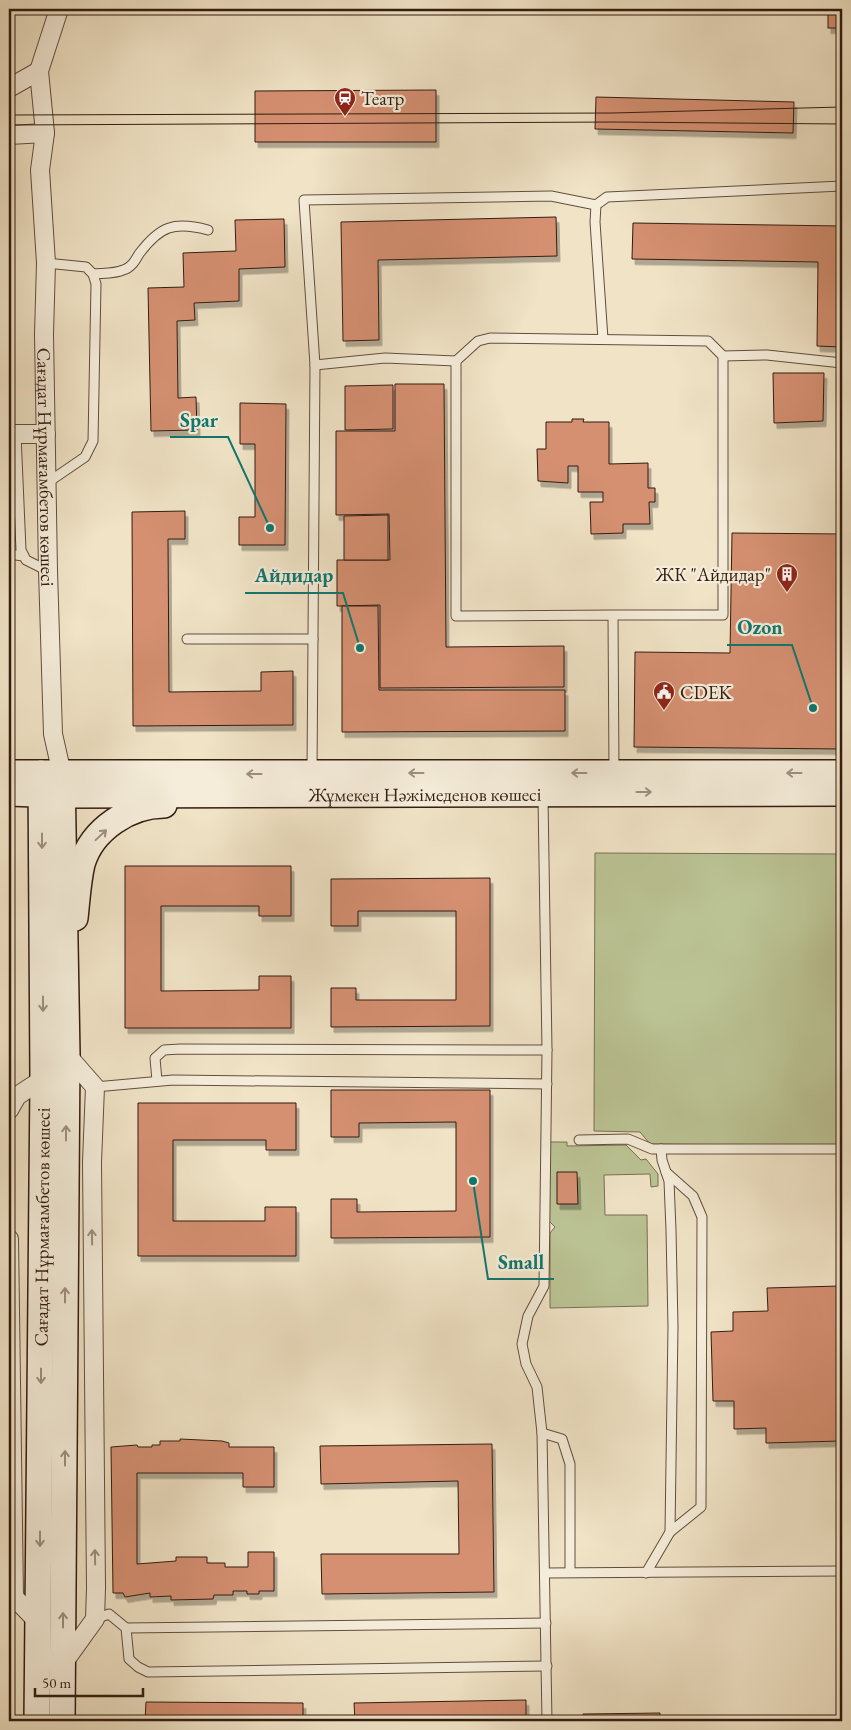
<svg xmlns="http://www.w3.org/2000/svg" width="851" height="1730" viewBox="0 0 851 1730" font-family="'EB Garamond',serif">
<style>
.green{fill:#bbc394;stroke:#777052}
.building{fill:#d59072;stroke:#331c11;filter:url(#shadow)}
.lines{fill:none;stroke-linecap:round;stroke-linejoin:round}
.lane-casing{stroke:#624e3e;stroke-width:11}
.street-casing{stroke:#624e3e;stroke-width:20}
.secondary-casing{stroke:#331c11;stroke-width:28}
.lane{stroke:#f5edda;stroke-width:9}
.street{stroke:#f5edda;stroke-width:18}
.secondary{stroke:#f5edda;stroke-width:25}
.tram{stroke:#331c11;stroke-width:1}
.oneway{stroke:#9e8f80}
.labels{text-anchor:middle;stroke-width:4.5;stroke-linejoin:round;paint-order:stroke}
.poi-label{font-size:19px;fill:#331c11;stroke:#f5edda;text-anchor:start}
.street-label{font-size:19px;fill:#331c11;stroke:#f5edda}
.leader{fill:none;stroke:#0f766e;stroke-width:2}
.callout-dot{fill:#0f766e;stroke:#f5edda;stroke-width:2}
.callout-label{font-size:20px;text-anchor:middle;font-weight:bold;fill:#0f766e;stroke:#f5edda;stroke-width:4.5;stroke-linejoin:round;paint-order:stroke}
</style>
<defs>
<filter id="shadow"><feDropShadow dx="3" dy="5.5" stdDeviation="0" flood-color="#0004"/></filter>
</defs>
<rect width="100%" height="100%" fill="#f0e3c6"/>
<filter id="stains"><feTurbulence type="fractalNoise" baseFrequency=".004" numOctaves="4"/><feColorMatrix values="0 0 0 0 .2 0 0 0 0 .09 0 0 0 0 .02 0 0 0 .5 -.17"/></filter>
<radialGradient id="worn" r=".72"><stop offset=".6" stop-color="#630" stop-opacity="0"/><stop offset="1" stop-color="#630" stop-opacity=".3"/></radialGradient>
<g class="green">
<polygon points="595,853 842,854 842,1146 650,1144 640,1132 594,1131"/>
<polygon points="548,1142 567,1142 567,1146 626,1145 641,1160 646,1159 658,1174 658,1186 651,1187 650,1174 604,1175 605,1215 647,1215 648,1306 550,1308 550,1233 555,1227 549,1221"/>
</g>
<g class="building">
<rect x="828" y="9" width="14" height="19"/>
<polygon points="436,90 436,142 255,142 255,91"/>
<polygon points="596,97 794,102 793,133 595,129"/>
<polygon points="556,217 557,256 378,260 379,340 343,341 341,222"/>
<polygon points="284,219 285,267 239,269 239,301 194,303 195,320 177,321 178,398 196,397 197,430 151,431 148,288 184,287 183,253 236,251 235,220"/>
<polygon points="633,223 842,226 842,347 817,346 818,262 632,259"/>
<polygon points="773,373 824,373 823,421 774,423"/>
<polygon points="395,384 444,384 446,647 564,646 564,687 380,688 380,605 337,606 337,560 390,560 389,514 336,515 336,431 395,431"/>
<polygon points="393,385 393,429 345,430 345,386"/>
<polygon points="240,403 286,404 285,545 239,545 239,517 255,517 255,444 240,444"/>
<polygon points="572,419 584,419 583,422 609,422 609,464 648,463 648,488 655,488 655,502 649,502 650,524 623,524 623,533 591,534 590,502 603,502 603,492 578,492 578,466 568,466 568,483 538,481 537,449 546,449 546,422 572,422"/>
<polygon points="185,511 185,539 168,539 169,692 261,691 261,672 293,671 293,725 133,726 132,512"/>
<polygon points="388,515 388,560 344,560 344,516"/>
<polygon points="732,533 842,534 842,749 634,747 635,652 730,653"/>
<polygon points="342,606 378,606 379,690 565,690 565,731 342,732"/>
<polygon points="125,866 291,866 291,916 259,916 259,906 161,906 161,991 259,990 259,976 291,976 291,1028 125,1028"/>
<polygon points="490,878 490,1026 331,1027 331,988 356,988 356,1000 456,1000 456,911 358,911 358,926 331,926 331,879"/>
<polygon points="331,1090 490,1090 490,1237 331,1238 331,1199 357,1199 357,1212 456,1211 456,1122 359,1123 359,1137 331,1137"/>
<polygon points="138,1103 296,1103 296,1150 266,1150 266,1140 173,1140 173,1221 265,1221 265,1207 296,1207 296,1256 138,1256"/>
<polygon points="557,1172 577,1172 578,1204 557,1204"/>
<polygon points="840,1286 842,1308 841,1441 766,1443 766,1428 734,1429 734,1401 713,1401 711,1332 733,1331 733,1312 768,1311 767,1288"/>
<polygon points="180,1439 222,1441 229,1443 229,1447 274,1447 274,1487 243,1487 243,1473 137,1473 137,1564 176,1561 176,1557 207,1557 207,1563 225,1563 225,1567 248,1567 248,1552 274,1552 274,1591 259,1591 259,1594 247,1594 247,1591 233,1591 233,1595 214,1595 213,1599 171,1600 171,1596 150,1597 150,1593 125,1597 123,1593 113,1593 111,1447 137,1445 138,1447 152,1447 152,1445 160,1445 160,1441 180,1441"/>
<polygon points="492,1444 494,1592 322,1594 321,1554 459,1554 458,1481 321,1484 320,1446"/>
<polygon points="526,1700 526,1721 355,1721 354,1703"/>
<polygon points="146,1702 303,1703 303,1721 145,1721"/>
<polygon points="660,1713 660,1721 583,1721 583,1714"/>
</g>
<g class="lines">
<g class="lane-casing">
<g id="lane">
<polyline points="46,263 86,267 93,274 96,284 93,441 85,457 47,483"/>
<path d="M 93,274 C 102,273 115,274 123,270 C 131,268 135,261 139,254 C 160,226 174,221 208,230"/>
<polyline points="603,339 595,222 596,205 607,197 842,186"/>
<polyline points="723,356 767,355 842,363"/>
<polyline points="315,365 385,358 456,361"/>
<polyline points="16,434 21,550 26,560 48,571"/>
<polyline points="9,554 23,556"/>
<polyline points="613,615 456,616 456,361 478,341 490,338 708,341 723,356 723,615 613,615 614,772"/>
<polyline points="187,639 313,639"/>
<polyline points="312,771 315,365 304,200 551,196 596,205"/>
<polyline points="543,797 547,1050 544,1286 528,1316 522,1344 526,1364 537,1387 542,1433 547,1721"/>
<polyline points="157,1081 155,1058 164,1050 180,1049 547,1050"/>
<polyline points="95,1087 173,1080 547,1084"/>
<polyline points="579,1140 628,1139 652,1149 842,1149"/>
<polyline points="666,1172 693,1196 702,1217 701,1507 670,1532"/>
<polyline points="542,1433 562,1439 570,1464 570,1572"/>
<polyline points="546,1573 842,1571"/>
<polyline points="646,1573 670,1532 673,1326 671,1230 669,1181 662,1160 661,1149"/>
<polyline points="95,1619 109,1614 126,1628 129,1659 138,1667 148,1672 547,1666"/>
<polyline points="126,1628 546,1623"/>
</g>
</g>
<g class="street-casing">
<g id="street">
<path id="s1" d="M 59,9 L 39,71 L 45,133 L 40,170 L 46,263 L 44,334 L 48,571 L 53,734 L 62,774"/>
<polyline points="9,88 39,71"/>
<polyline points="9,135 45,133"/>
<polyline points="9,434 46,434"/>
<polyline points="9,1110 17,1096 43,1079"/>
<polyline points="9,1239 14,1597 39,1623"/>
<polyline points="62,1665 95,1619 96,1588 92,1162 95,1087 67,1055"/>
</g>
</g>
<g class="secondary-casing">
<g id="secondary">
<polyline points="9,773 842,773"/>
<polyline points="62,774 67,1055 62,1721"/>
<path id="s2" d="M 9,793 L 61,795 L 842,793"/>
<path d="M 75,918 C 77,900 78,881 82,864 C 92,829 130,805 164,805"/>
<path id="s3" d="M 37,1721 L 43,1079 L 41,773"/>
</g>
</g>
<use href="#lane" class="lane"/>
<use href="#street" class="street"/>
<use href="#secondary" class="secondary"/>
<g class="tram">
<polyline points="9,115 613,113 842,107"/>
<polyline points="9,125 615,122 842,124"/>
</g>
</g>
<defs><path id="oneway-shaft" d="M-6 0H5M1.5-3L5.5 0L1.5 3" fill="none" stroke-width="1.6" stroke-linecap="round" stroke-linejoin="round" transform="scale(1.25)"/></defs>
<g class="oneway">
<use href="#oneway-shaft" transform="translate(416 773) rotate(180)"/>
<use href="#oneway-shaft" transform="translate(579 773) rotate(180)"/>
<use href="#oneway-shaft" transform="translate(794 773) rotate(-180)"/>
<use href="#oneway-shaft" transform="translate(254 774) rotate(180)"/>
<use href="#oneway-shaft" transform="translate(644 792)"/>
<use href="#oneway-shaft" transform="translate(101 835) rotate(-43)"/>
<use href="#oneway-shaft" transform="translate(42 841) rotate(90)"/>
<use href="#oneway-shaft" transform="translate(43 1004) rotate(90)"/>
<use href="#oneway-shaft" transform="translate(66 1133) rotate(-90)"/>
<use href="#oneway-shaft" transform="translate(92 1237) rotate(-91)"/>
<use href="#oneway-shaft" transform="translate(65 1295) rotate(-90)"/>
<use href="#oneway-shaft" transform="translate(41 1376) rotate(90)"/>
<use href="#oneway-shaft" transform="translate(65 1458) rotate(-90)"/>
<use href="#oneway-shaft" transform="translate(40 1539) rotate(90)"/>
<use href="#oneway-shaft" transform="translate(95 1557) rotate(-91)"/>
<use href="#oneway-shaft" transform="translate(63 1620) rotate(-90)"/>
</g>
<defs>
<g id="station-pin" transform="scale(1.125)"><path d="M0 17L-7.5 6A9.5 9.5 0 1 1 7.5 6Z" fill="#8f2418" stroke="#f5edda"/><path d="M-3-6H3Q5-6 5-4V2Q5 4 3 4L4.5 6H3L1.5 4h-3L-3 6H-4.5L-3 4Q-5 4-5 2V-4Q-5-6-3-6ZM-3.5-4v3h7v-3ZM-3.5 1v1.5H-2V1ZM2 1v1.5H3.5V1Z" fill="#fff"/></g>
<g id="building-pin" transform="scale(1.125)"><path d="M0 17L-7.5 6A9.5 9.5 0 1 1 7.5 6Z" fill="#8f2418" stroke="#f5edda"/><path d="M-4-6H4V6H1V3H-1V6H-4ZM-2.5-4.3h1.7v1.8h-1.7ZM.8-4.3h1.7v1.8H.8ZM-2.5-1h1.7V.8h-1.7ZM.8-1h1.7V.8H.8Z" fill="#fff"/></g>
<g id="civic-pin" transform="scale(1.125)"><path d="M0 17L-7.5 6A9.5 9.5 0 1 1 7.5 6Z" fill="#8f2418" stroke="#f5edda"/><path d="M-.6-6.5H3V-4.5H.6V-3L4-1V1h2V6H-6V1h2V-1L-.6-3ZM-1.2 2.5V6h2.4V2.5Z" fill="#fff"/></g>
</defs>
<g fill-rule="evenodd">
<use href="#station-pin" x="345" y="98"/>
<use href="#building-pin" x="787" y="574"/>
<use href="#civic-pin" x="664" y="692"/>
</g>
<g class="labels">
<g class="poi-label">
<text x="361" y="105">Театр</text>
<text x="771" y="581" text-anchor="end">ЖК "Айдидар"</text>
<text x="680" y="699">CDEK</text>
</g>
<g class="street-label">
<text dy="7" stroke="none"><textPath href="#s1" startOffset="462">Сағадат Нұрмағамбетов көшесі</textPath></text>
<text dy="7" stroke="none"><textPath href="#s2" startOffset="416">Жұмекен Нәжімеденов көшесі</textPath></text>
<text dy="7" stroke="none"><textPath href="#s3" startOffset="494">Сағадат Нұрмағамбетов көшесі</textPath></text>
</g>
</g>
<path class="leader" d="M270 528L228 437H170M360 648L343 593H245M813 708L792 645H727M473 1181L488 1279H554"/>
<g class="callout-dot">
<circle cx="270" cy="528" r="5"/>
<circle cx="360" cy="648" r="5"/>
<circle cx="813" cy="708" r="5"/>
<circle cx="473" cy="1181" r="5"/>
</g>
<g class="callout-label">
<text x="199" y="427">Spar</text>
<text x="294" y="582">Айдидар</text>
<text x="760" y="634">Ozon</text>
<text x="521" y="1269">Small</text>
</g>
<rect width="851" height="1730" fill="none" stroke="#f0e3c6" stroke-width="30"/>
<rect x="10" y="10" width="831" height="1710" fill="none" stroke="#331c11" stroke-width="2.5"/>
<rect x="15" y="15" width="821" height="1700" fill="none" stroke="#331c11"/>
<path d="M35 1688v8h108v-8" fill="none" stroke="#331c11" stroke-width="2.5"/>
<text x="42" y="1688" font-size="15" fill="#331c11" stroke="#f5edda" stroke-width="4" paint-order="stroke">50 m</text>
<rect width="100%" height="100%" filter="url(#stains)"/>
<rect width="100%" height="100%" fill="url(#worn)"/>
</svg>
